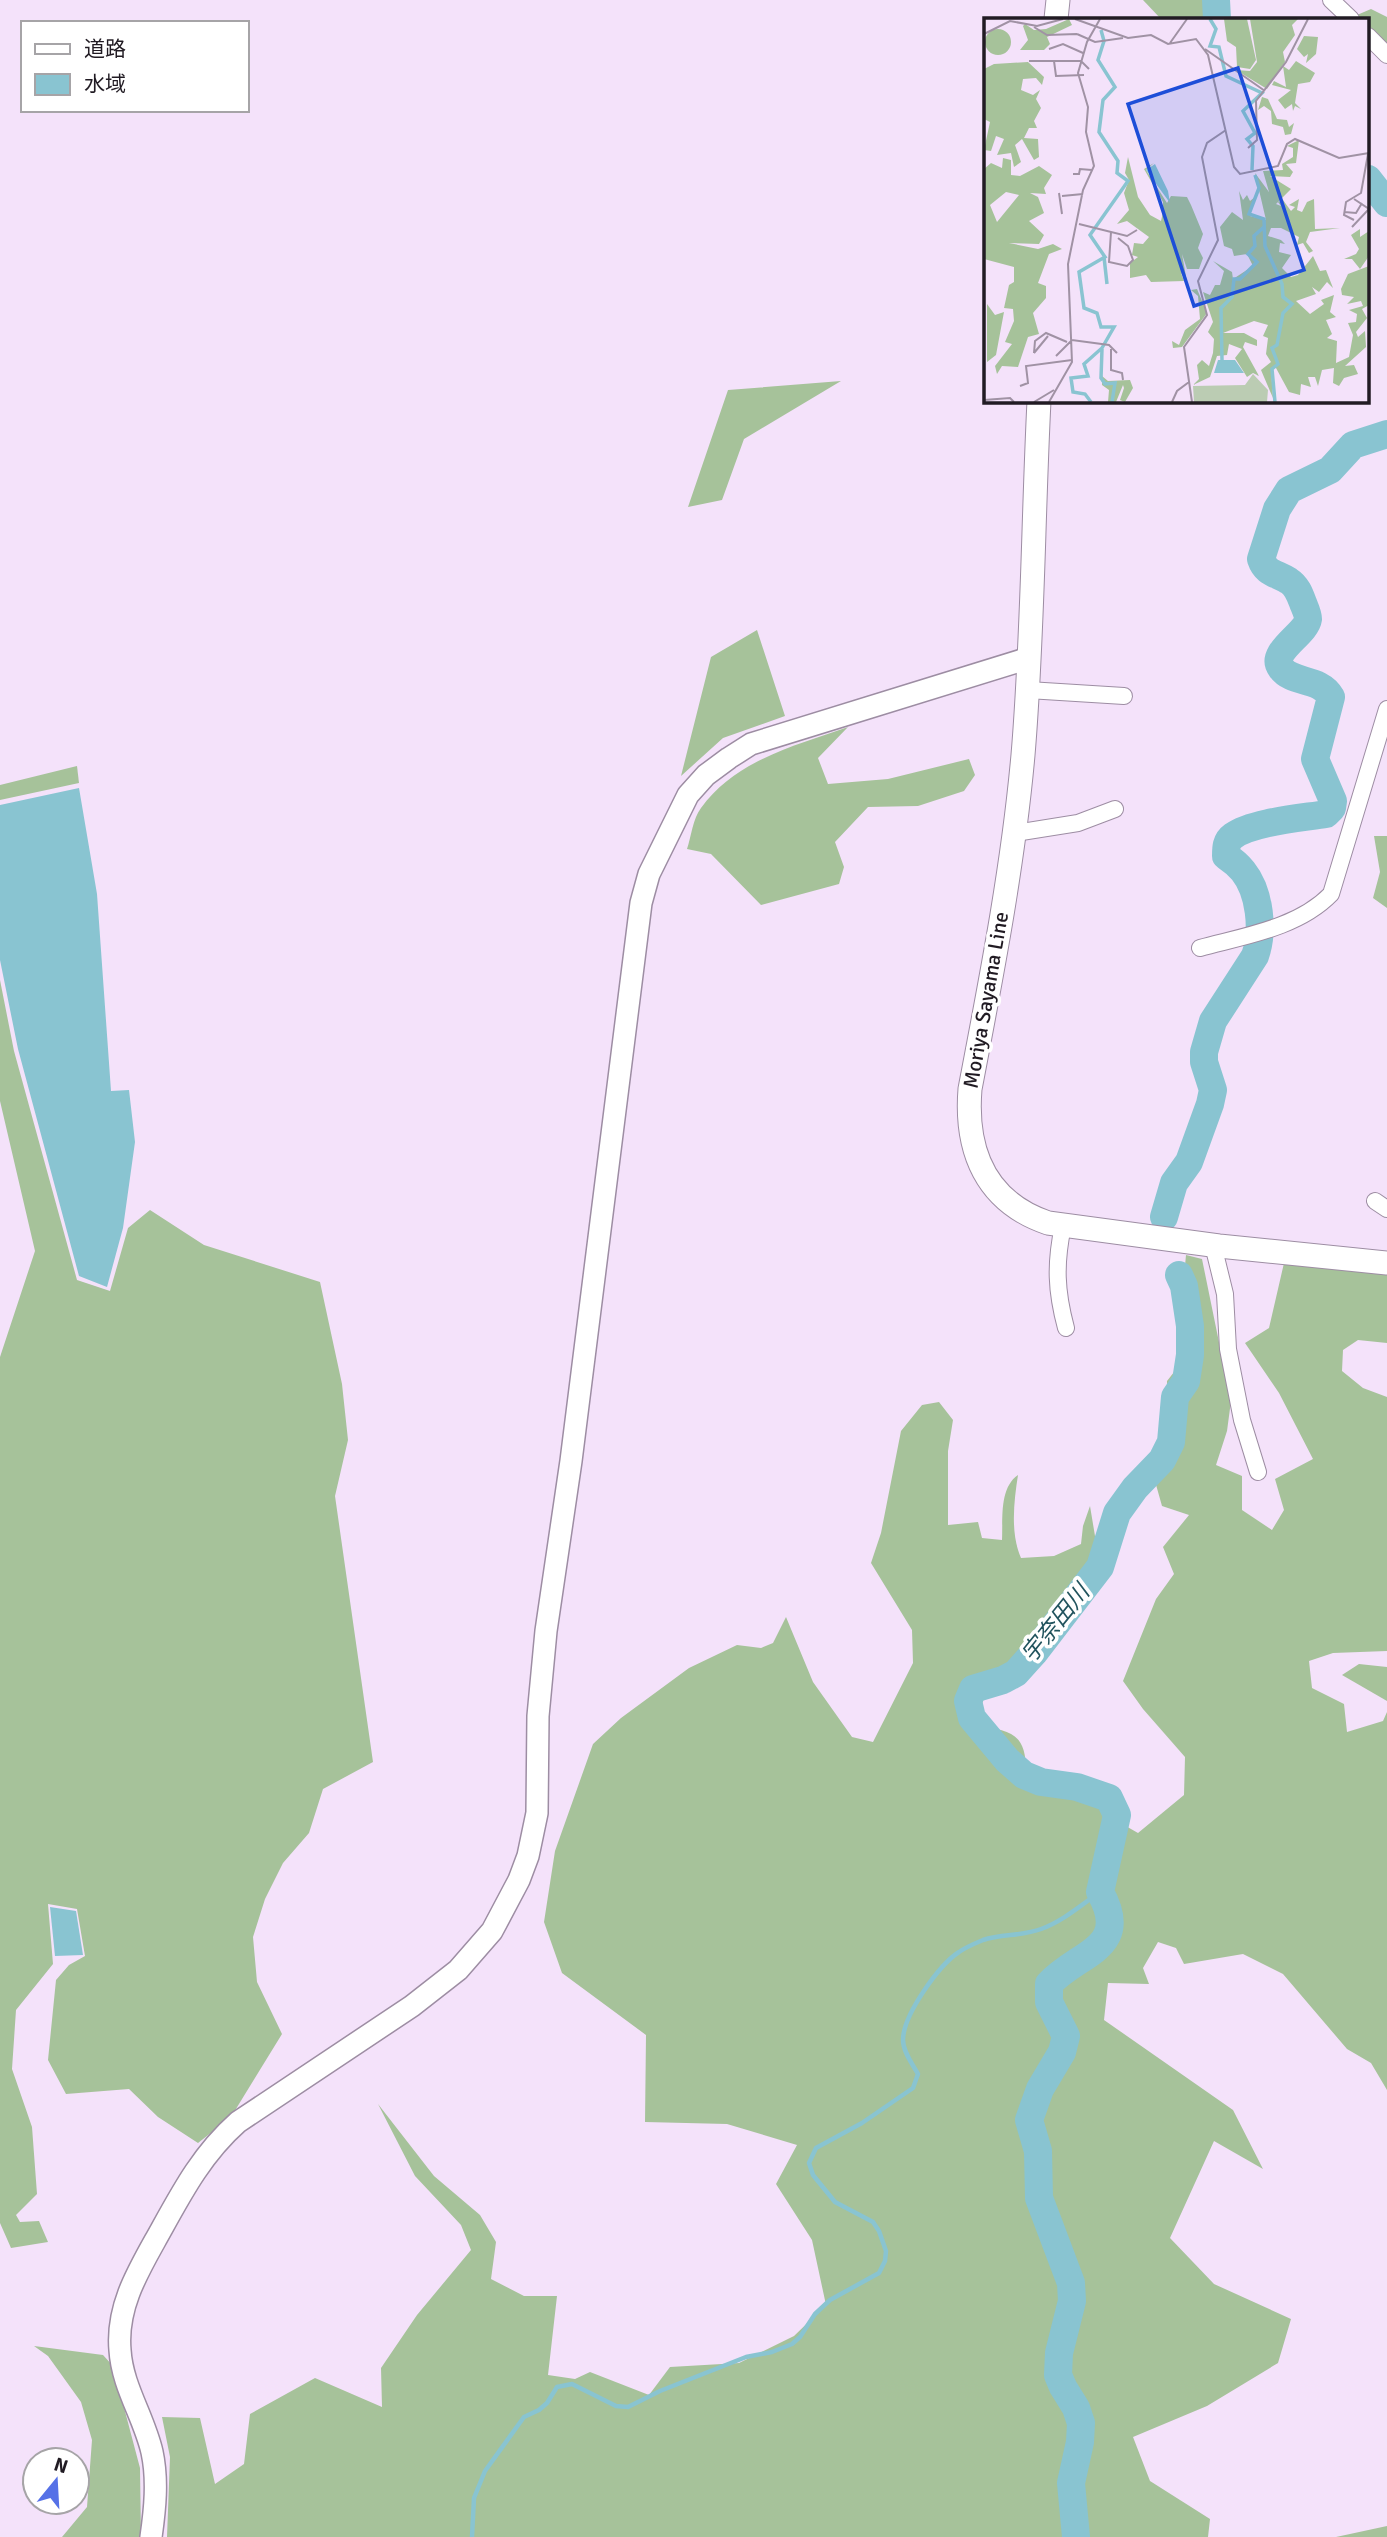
<svg xmlns="http://www.w3.org/2000/svg" width="1387" height="2537" viewBox="0 0 1387 2537" font-family="Signika,'Noto Sans JP',sans-serif">
<style>
.forest{fill:#a6c29a}
.water{fill:#89c4d1}
.lines{fill:none;stroke-linecap:round;stroke-linejoin:round}
.stream{stroke:#89c4d1;stroke-width:4.5}
.river{stroke:#89c4d1;stroke-width:28}
.minor-casing{stroke:#9d8da3;stroke-width:18}
.tertiary-casing{stroke:#9d8da3;stroke-width:24}
.secondary-casing{stroke:#9d8da3;stroke-width:25}
.minor{stroke:#fff;stroke-width:16}
.tertiary{stroke:#fff;stroke-width:21}
.secondary{stroke:#fff;stroke-width:23}
.labels{text-anchor:middle;stroke-width:7;stroke-linejoin:round;paint-order:stroke}
.street-label{font-size:21px;fill:#211b23;stroke:#fff}
.water-label{font-size:23px;font-style:italic;fill:#22545e;stroke:#fff}
.inset-river{fill:none;stroke:#89c4d1;stroke-width:3.5}
.inset-road{fill:none;stroke:#a092a4;stroke-width:2}
.view{fill:#1d4ed8;fill-opacity:0.15;stroke:#1d4ed8;stroke-width:3.5}
.inset-edge{fill:none;stroke:#211b23;stroke-width:3.5}
</style>
<rect width="100%" height="100%" fill="#f4e2fa"/>
<g class="forest">
<polygon points="1143,0 1224,0 1218,19 1161,19"/>
<polygon points="1371,9 1387,17 1387,43 1368,25 1368,19 1362,19 1357,15"/>
<polygon points="841,381 744,439 722,500 688,507 728,390"/>
<polygon points="757,630 785,716 723,738 681,776 711,657"/>
<path d="M 848,727 L 818,758 L 828,784 L 888,779 L 969,759 L 975,775 L 964,791 L 918,806 L 868,807 L 835,842 L 844,867 L 839,884 L 761,905 L 711,854 L 687,849 C 691,837 693,818 701,808 C 736,760 794,746 848,727 Z"/>
<polygon points="77,766 79,783 0,800 0,785"/>
<polygon points="1374,836 1387,836 1387,908 1373,898 1380,872"/>
<polygon points="0,980 14,1051 77,1280 110,1291 128,1228 150,1210 204,1245 320,1282 342,1384 348,1440 335,1496 373,1762 323,1789 309,1833 283,1863 265,1899 253,1937 257,1982 282,2034 231,2117 198,2143 158,2117 129,2089 66,2094 48,2060 56,1980 69,1965 85,1956 77,1909 48,1904 53,1964 16,2010 12,2069 32,2127 37,2194 16,2215 20,2222 39,2221 48,2242 11,2248 0,2223 0,1357 35,1251 0,1101"/>
<path d="M 1186,1255 L 1202,1259 L 1231,1401 L 1227,1431 L 1216,1465 L 1242,1476 L 1242,1510 L 1272,1530 L 1284,1510 L 1275,1479 L 1313,1459 L 1279,1393 L 1245,1343 L 1269,1328 L 1284,1263 L 1387,1273 L 1387,1343 L 1358,1340 L 1343,1350 L 1342,1371 L 1363,1388 L 1387,1397 L 1387,1651 L 1333,1653 L 1309,1661 L 1312,1688 L 1344,1704 L 1347,1732 L 1383,1721 L 1387,1712 L 1387,2090 L 1371,2063 L 1347,2049 L 1283,1974 L 1243,1954 L 1184,1964 L 1176,1948 L 1158,1942 L 1143,1968 L 1149,1984 L 1108,1983 L 1104,2020 L 1233,2110 L 1263,2169 L 1214,2141 L 1170,2238 L 1214,2284 L 1291,2319 L 1278,2363 L 1207,2406 L 1133,2437 L 1150,2481 L 1210,2519 L 1208,2537 L 167,2537 L 170,2457 L 162,2417 L 200,2418 L 215,2484 L 244,2464 L 250,2414 L 315,2378 L 382,2407 L 381,2368 L 417,2315 L 471,2250 L 461,2225 L 415,2176 L 378,2104 L 434,2176 L 480,2215 L 496,2242 L 491,2279 L 524,2296 L 557,2296 L 548,2375 L 575,2379 L 590,2372 L 649,2395 L 670,2367 L 739,2363 L 794,2336 L 826,2305 L 812,2240 L 776,2184 L 797,2145 L 727,2124 L 645,2122 L 646,2035 L 562,1973 L 544,1922 L 555,1851 L 593,1744 L 621,1718 L 689,1668 L 737,1645 L 761,1648 L 773,1643 L 786,1617 L 813,1682 L 852,1737 L 873,1742 L 913,1663 L 912,1630 L 871,1563 L 881,1533 L 901,1431 L 922,1405 L 939,1402 L 953,1420 L 948,1451 L 948,1525 L 978,1522 L 982,1538 L 1002,1540 C 1003,1519 999,1488 1018,1475 C 1014,1501 1010,1533 1021,1558 L 1054,1556 L 1081,1544 L 1083,1526 L 1090,1506 L 1098,1554 L 1086,1587 L 1038,1654 L 986,1692 L 975,1725 C 1014,1731 1027,1734 1026,1776 L 1042,1781 L 1072,1774 L 1091,1778 L 1103,1793 L 1110,1817 L 1138,1833 L 1184,1795 L 1185,1757 L 1143,1709 L 1123,1681 L 1156,1599 L 1174,1574 L 1163,1547 L 1189,1515 L 1162,1506 L 1151,1467 L 1166,1426 L 1167,1381 L 1178,1367 L 1189,1342 L 1183,1287 Z"/>
<polygon points="1359,1664 1387,1667 1387,1701 1342,1675"/>
<polygon points="34,2346 103,2355 113,2366 140,2468 141,2537 62,2537 87,2507 92,2440 81,2402 48,2356"/>
<polygon points="1387,2526 1387,2537 1336,2537"/>
</g>
<g class="water">
<polygon points="79,788 97,894 111,1091 129,1090 135,1142 123,1228 107,1287 79,1276 18,1049 0,960 0,805"/>
<polygon points="50,1907 76,1911 83,1955 55,1956"/>
</g>
<g class="lines">
<path class="stream" d="M 472,2537 L 474,2498 L 485,2471 L 524,2417 L 539,2410 L 547,2403 L 557,2387 L 572,2384 L 616,2406 L 628,2407 L 660,2391 L 746,2357 L 772,2352 L 792,2344 L 800,2337 L 815,2314 L 830,2300 L 879,2273 L 885,2261 L 886,2251 L 879,2231 L 873,2222 L 835,2202 L 813,2175 L 809,2163 L 816,2148 L 862,2123 L 913,2088 L 918,2074 C 913,2065 903,2052 903,2040 C 903,2015 939,1965 959,1952 C 966,1947 976,1943 983,1940 C 1002,1934 1023,1936 1041,1929 C 1063,1921 1081,1905 1100,1892"/>
<g class="river">
<polyline points="1216,0 1217,19"/>
<polyline points="1368,179 1387,203"/>
<path d="M 1164,1217 L 1174,1183 L 1189,1162 L 1210,1104 L 1213,1090 L 1204,1062 L 1204,1052 L 1213,1021 L 1255,956 C 1264,931 1260,892 1243,871 C 1238,865 1232,860 1226,856 C 1226,848 1226,841 1233,836 C 1252,822 1302,818 1326,814 L 1332,808 L 1333,801 L 1315,759 L 1331,697 C 1320,677 1292,684 1281,668 C 1269,652 1306,634 1308,619 C 1308,614 1305,608 1303,603 C 1300,595 1297,586 1289,581 C 1277,573 1266,574 1261,559 L 1277,509 L 1289,490 L 1330,470 L 1353,445 L 1387,434"/>
<path d="M 1076,2537 L 1071,2483 L 1080,2442 L 1081,2423 L 1076,2408 L 1063,2387 L 1058,2375 L 1059,2353 L 1072,2301 L 1071,2283 L 1039,2198 L 1038,2151 L 1029,2120 L 1040,2089 L 1062,2052 L 1066,2036 L 1049,2002 L 1049,1984 C 1078,1952 1132,1949 1100,1892 L 1117,1815 L 1109,1798 L 1077,1787 L 1041,1782 L 1024,1775 L 1007,1760 L 972,1718 L 968,1701 L 973,1689 L 1003,1680 L 1016,1673 L 1034,1653 L 1100,1567 L 1117,1513 L 1135,1488 L 1162,1460 L 1171,1442 L 1175,1397 L 1186,1381 L 1190,1355 L 1190,1326 L 1184,1286 L 1179,1275"/>
</g>
<g class="minor-casing">
<g id="minor">
<polyline points="1331,0 1351,19"/>
<polyline points="1368,36 1387,55"/>
<polyline points="1028,690 1124,696"/>
<polyline points="1015,833 1078,823 1115,809"/>
<path d="M 1200,948 C 1244,936 1298,928 1331,894 L 1387,709"/>
<polyline points="1375,1201 1387,1209"/>
<path d="M 1063,1226 C 1055,1264 1056,1291 1066,1328"/>
<polyline points="1213,1245 1225,1294 1228,1349 1242,1420 1258,1472"/>
</g>
</g>
<g class="tertiary-casing">
<path id="tertiary" d="M 151,2537 C 155,2509 158,2480 152,2452 C 144,2417 122,2386 120,2350 C 116,2305 140,2268 161,2230 C 183,2190 203,2153 238,2122 L 412,2006 L 458,1970 L 492,1931 L 519,1880 L 528,1856 L 537,1813 L 538,1716 L 546,1631 L 571,1461 L 641,903 L 649,874 L 688,795 L 706,775 L 729,758 L 751,744 L 1029,658"/>
</g>
<g class="secondary-casing">
<g id="secondary">
<polyline points="1056,19 1058,0"/>
<path d="M 1039,401 C 1033,519 1033,637 1023,755 C 1013,867 991,979 970,1089 C 965,1151 986,1202 1048,1223 L 1219,1246 L 1387,1263"/>
</g>
</g>
<use href="#minor" class="minor"/>
<use href="#tertiary" class="tertiary"/>
<use href="#secondary" class="secondary"/>
</g>
<g class="labels">
<g class="street-label">
<text transform="translate(986 1000) rotate(-80)" y="7">Moriya Sayama Line</text>
</g>
<g class="water-label">
<text transform="translate(1055 1623) rotate(-51)" y="8">宇奈田川</text>
</g>
</g>
<g transform="translate(984 18)">
<rect width="385" height="385" fill="#f4e2fa"/>
<path d="M 269,356 L 284,372 L 283,384 L 210,384 L 209,368 L 261,367 Z" fill="#bbccb3"/>
<path d="M 85,1 L 88,7 L 63,19 L 66,26 L 60,32 L 36,32 L 44,22 L 39,8 L 41,6 L 50,12 L 62,11 ZM 240,1 L 263,1 L 272,42 L 266,51 L 253,49 L 252,29 L 243,23 ZM 266,1 L 314,1 L 308,7 L 311,17 L 299,34 L 301,44 L 283,71 L 252,52 L 266,53 L 273,44 ZM1 24a13 13 0 1 1 26 0a13 13 0 1 1-26 0ZM 320,18 L 334,19 L 332,36 L 322,45 L 324,36 L 320,39 L 313,31 ZM 312,43 L 331,55 L 326,64 L 314,66 L 311,85 L 317,91 L 311,88 L 309,93 L 308,86 L 301,91 L 294,82 L 307,72 L 288,67 L 290,63 L 302,69 L 299,48 L 305,52 ZM 44,44 L 60,59 L 58,67 L 52,60 L 39,61 L 37,72 L 49,77 L 56,72 L 52,81 L 57,90 L 50,103 L 53,110 L 45,110 L 40,120 L 54,121 L 55,139 L 50,142 L 38,121 L 31,127 L 37,144 L 30,149 L 27,135 L 13,137 L 20,121 L 12,118 L 7,133 L 0,132 L 6,104 L 0,101 L 0,51 L 10,46 ZM 278,79 L 284,81 L 293,101 L 303,102 L 305,109 L 310,105 L 307,116 L 301,117 L 299,109 L 288,106 L 287,93 L 280,88 L 274,92 ZM 315,122 L 312,145 L 302,146 L 309,154 L 306,159 L 286,158 L 307,171 L 292,186 L 297,188 L 294,184 L 299,182 L 307,193 L 311,189 L 305,187 L 315,181 L 313,192 L 318,194 L 323,184 L 330,181 L 331,211 L 356,210 L 326,214 L 322,224 L 329,233 L 325,235 L 319,225 L 313,227 L 315,219 L 297,210 L 287,210 L 284,218 L 297,222 L 301,226 L 296,225 L 295,234 L 307,237 L 298,250 L 307,259 L 314,257 L 329,238 L 336,253 L 342,252 L 349,270 L 343,264 L 335,274 L 328,269 L 332,276 L 312,283 L 326,296 L 340,286 L 337,282 L 350,277 L 346,294 L 352,299 L 342,302 L 348,316 L 343,320 L 353,323 L 352,345 L 365,339 L 369,317 L 364,305 L 372,304 L 373,296 L 365,292 L 379,288 L 377,283 L 363,286 L 370,279 L 358,277 L 357,271 L 364,256 L 385,248 L 385,287 L 378,291 L 383,300 L 372,314 L 374,319 L 381,313 L 382,329 L 361,348 L 370,347 L 374,356 L 360,360 L 355,368 L 349,365 L 350,350 L 338,352 L 334,368 L 331,359 L 324,359 L 327,369 L 317,366 L 316,377 L 305,374 L 292,350 L 287,350 L 289,380 L 277,352 L 287,344 L 282,336 L 284,320 L 279,318 L 284,307 L 270,303 L 239,315 L 260,315 L 273,322 L 273,328 L 261,324 L 259,329 L 275,358 L 269,355 L 263,359 L 251,340 L 258,331 L 245,326 L 243,337 L 233,338 L 226,359 L 209,367 L 215,361 L 213,347 L 218,342 L 225,348 L 229,335 L 230,321 L 224,314 L 229,304 L 219,274 L 226,277 L 231,267 L 236,267 L 240,253 L 229,243 L 248,254 L 249,261 L 269,248 L 263,236 L 250,238 L 248,231 L 240,228 L 236,209 L 248,194 L 259,202 L 255,173 L 259,182 L 263,177 L 266,183 L 271,179 L 266,198 L 282,202 L 271,155 L 285,174 L 279,153 L 299,152 L 298,146 L 309,139 L 309,130 L 303,128 ZM 144,139 L 154,179 L 166,197 L 177,203 L 179,194 L 179,184 L 160,151 L 170,145 L 162,152 L 183,185 L 187,178 L 203,179 L 207,187 L 219,216 L 214,230 L 219,240 L 215,251 L 203,251 L 198,236 L 203,264 L 197,255 L 200,263 L 167,264 L 162,257 L 146,260 L 146,245 L 154,239 L 148,237 L 150,225 L 159,226 L 165,219 L 143,203 L 133,206 L 145,192 L 140,175 L 145,162 L 141,155 ZM 19,140 L 27,142 L 27,157 L 36,158 L 55,148 L 68,157 L 60,170 L 62,176 L 46,175 L 54,179 L 60,195 L 45,203 L 60,217 L 55,226 L 25,225 L 54,231 L 69,226 L 78,231 L 65,236 L 54,265 L 62,268 L 62,280 L 49,295 L 55,316 L 44,319 L 34,349 L 18,348 L 13,356 L 11,348 L 28,326 L 21,324 L 30,303 L 29,291 L 20,290 L 25,267 L 30,264 L 30,249 L 0,241 L 0,151 L 7,145 L 18,150 ZM 22,174 L 35,177 L 13,204 L 6,187 ZM 376,211 L 376,219 L 385,213 L 385,238 L 376,251 L 368,241 L 360,241 L 372,236 L 375,231 L 367,217 ZM 213,271 L 223,295 L 198,329 L 189,330 L 188,323 L 195,327 L 201,312 L 216,301 L 214,278 L 207,272 ZM 3,286 L 11,297 L 20,294 L 12,337 L 3,344 ZM 118,358 L 124,363 L 146,362 L 149,370 L 141,384 L 136,382 L 140,370 L 139,367 L 132,384 L 124,384 L 125,372 L 118,367 Z" fill="#a6c29a" fill-rule="evenodd"/>
<path d="M 171,146 L 184,173 L 186,185 L 162,152 ZM 234,342 L 251,342 L 260,355 L 230,355 Z" fill="#89c4d1"/>
<path class="inset-river" d="M 226,1 L 232,11 L 226,28 L 235,29 L 242,58 L 278,75 L 259,93 L 271,115 L 263,121 L 269,128 L 268,152M 271,157 L 275,170 L 265,196 L 280,201 L 281,228 L 298,266 L 299,279 L 308,286 L 299,295 L 293,327 L 288,330 L 294,346 L 288,351 L 291,384M 120,239 L 123,266M 118,331 L 117,360 L 121,366 L 131,365 L 128,384M 238,342 L 237,290 L 248,279 L 250,261 L 256,261 L 273,244 L 264,236 L 271,228 L 270,218 L 281,208M 107,384 L 101,376 L 89,374 L 87,360 L 104,358 L 100,346 L 118,330 L 130,309 L 117,309 L 113,295 L 100,290 L 95,254 L 121,239 L 106,217 L 144,163 L 133,155 L 134,143 L 115,114 L 119,82 L 131,69 L 114,42 L 120,23 L 117,12"/>
<path class="inset-road" d="M 91,1 L 144,20 L 167,17 L 184,26 L 212,21 L 224,37 L 250,149 L 256,156 L 294,148 L 303,126 L 311,121 L 355,140 L 385,135M 50,9 L 63,17 L 93,16M 0,16 L 26,3 L 53,8 L 79,1M 93,16 L 111,24 L 139,20M 186,25 L 203,1M 65,31 L 79,26 L 99,35M 221,31 L 281,73M 45,43 L 97,43 L 105,51M 70,43 L 72,58 L 100,57M 264,130 L 273,122 L 272,83 L 302,44 L 324,1M 89,156 L 95,156 L 96,151 L 108,152M 75,175 L 78,196M 78,178 L 99,176M 360,194 L 372,195 L 378,185M 370,202 L 360,197 L 362,184 L 377,175 L 384,136M 95,206 L 143,218 L 153,212M 368,209 L 385,191 L 370,181M 127,214 L 125,244 L 143,248 L 149,242 L 144,228 L 134,220M 127,331 L 127,352 L 138,355 L 139,362M 50,335 L 51,323 L 62,315 L 83,324M 50,335 L 64,318M 72,338 L 88,322 L 125,327 L 133,335M 36,368 L 44,365 L 42,348 L 88,342M 0,382 L 26,380 L 30,384M 50,384 L 70,372M 65,384 L 88,344 L 84,246 L 99,172 L 110,148 L 102,114 L 104,89 L 94,55 L 103,24 L 116,1M 188,384 L 193,373 L 205,364M 208,384 L 200,329 L 223,297 L 214,263 L 234,222 L 218,139 L 223,125 L 242,112"/>
<path class="view" d="M 254,50 L 320,252 L 210,288 L 144,86 Z"/>
<rect width="385" height="385" class="inset-edge"/>
</g>
<rect x="21" y="21" width="228" height="91" fill="#ffffff" stroke="#a6a4a7" stroke-width="2"/>
<rect x="35" y="44" width="35" height="10" fill="#ffffff" stroke="#a6a4a7" stroke-width="2"/>
<text x="84" y="56" font-size="21" fill="#211b23">道路</text>
<rect x="35" y="74" width="35" height="21" fill="#89c4d1" stroke="#a6a4a7" stroke-width="2"/>
<text x="84" y="91" font-size="21" fill="#211b23">水域</text>
<g transform="translate(56 2481) rotate(18)"><circle r="33" fill="#ffffff" stroke="#a6a4a7" stroke-width="2"/>
<path d="M0-5L12 26L0 18L-12 26Z" fill="#5671e7"/>
<text y="-10" font-size="19" font-weight="bold" text-anchor="middle" fill="#211b23">N</text>
</g>
</svg>
